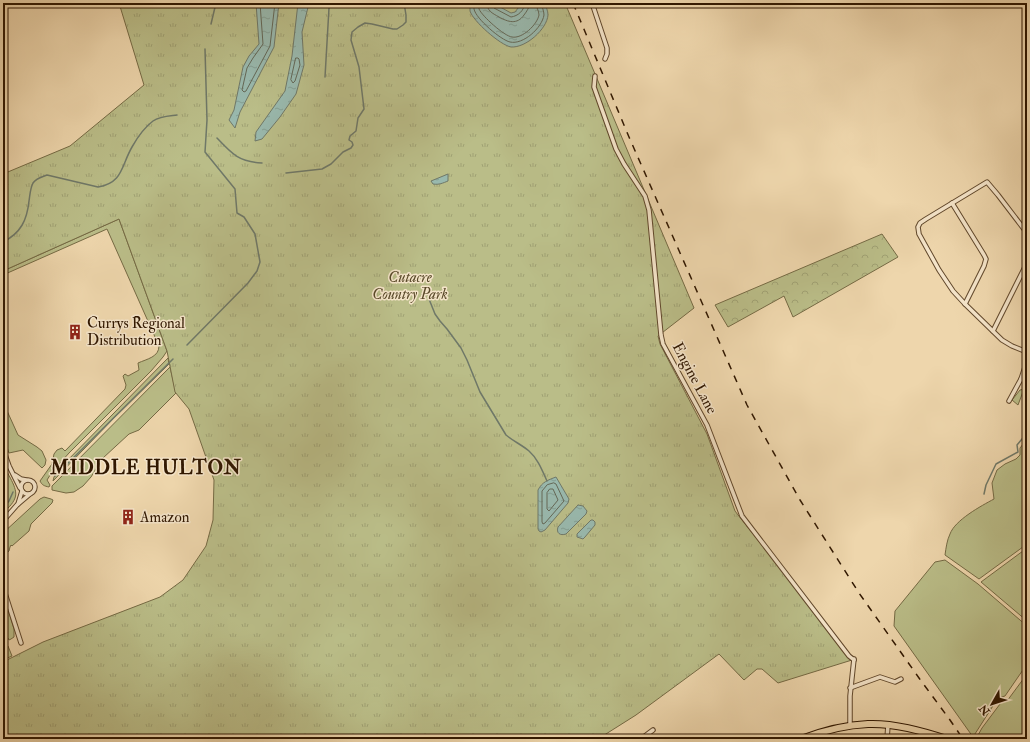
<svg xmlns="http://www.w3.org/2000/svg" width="1030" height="742" viewBox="0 0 1030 742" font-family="'IM FELL Double Pica',serif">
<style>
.green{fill:#babd88;stroke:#756a44}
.forest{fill:url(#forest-crowns);stroke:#756a44}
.park{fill:url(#park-tufts);stroke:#756a44}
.water{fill:url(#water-ripples);stroke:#6f7868}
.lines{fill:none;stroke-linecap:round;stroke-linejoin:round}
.shore{stroke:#646857;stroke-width:1}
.stream{stroke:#6f7868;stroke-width:1.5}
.street-casing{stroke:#60472b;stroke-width:5.5}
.highway-casing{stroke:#301700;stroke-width:8}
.street{stroke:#f4e4c9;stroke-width:3.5}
.highway{stroke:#eed6ac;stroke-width:6}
.rail{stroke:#301700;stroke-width:1.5;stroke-dasharray:7 7;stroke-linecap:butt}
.labels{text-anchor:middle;stroke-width:3;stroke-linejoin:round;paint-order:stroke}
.park-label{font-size:15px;font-style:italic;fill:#594929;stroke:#f4e4c9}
.poi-label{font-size:15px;fill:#301700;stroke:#f4e4c9;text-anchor:start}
.street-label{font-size:15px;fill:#301700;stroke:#f4e4c9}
.district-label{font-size:19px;font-weight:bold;letter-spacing:1px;fill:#301700;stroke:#f4e4c9}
</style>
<defs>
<pattern id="forest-crowns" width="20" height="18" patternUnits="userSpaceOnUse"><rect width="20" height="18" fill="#babd88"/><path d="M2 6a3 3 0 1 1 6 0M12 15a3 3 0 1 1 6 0" fill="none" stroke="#a0a274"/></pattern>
<pattern id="park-tufts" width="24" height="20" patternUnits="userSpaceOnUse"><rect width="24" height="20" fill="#babd88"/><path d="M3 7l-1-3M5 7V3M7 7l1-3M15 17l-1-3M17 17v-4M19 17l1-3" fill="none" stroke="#a0a274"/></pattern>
<pattern id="water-ripples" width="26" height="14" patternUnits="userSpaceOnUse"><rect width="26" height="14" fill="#99b9ae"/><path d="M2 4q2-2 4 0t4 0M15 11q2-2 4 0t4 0" fill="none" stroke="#849e94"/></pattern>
</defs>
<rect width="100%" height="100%" fill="#eed6ac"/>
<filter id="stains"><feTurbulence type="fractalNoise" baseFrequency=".005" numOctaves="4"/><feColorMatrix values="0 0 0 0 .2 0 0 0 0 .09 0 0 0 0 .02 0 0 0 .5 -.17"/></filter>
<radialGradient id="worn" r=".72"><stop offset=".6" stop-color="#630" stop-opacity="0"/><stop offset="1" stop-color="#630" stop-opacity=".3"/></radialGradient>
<g class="green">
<path d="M 119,219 L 167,351 L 163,357 L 151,371 L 69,453 L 52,472 L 47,480 L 50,485 L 49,487 C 44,486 42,485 40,481 L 52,464 L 54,454 L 57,450 L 62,448 L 65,451 L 125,389 L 126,385 L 123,376 L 125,374 L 128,376 L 139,370 L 138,363 C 147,359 159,357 159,346 L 107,229 L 3,275 L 3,271 Z"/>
<polygon points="168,358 169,364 114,418 53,481 54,477 58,470"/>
<polygon points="170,367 176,393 139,430 129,434 103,458 91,477 83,486 74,492 66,493 52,490 52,486"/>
<polygon points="1024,389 1018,405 1012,400 1020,390"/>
<polygon points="3,402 18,435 37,447 42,451 46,460 45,465 42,468 23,450 9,453 3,436"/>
<path d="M 1027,439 L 1027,544 L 979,579 L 945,555 C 946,548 947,540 950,534 C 955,520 981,506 994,499 L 992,483 L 997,470 L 1005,464 L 1016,459 L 1020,455 L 1020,448 Z"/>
<path d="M 3,463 C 6,473 19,488 15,498 C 13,504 7,509 3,513 Z"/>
<polygon points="44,497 51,499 53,500 52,503 31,524 29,531 12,546 11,545 10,547 9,551 3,556 3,533 40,499"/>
<polygon points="1027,548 1027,621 981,582"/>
<polygon points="945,560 978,584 1027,626 1027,653 1025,657 1027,664 1005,696 998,698 973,737 894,626 895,611 935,562"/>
<polygon points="3,593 14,629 14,637 11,639 9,640 8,638 3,638"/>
<polygon points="3,646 8,646 12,656 3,660"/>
<polygon points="1027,674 1027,739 979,739 977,737 982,728 1003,700 1007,701"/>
</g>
<polygon class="forest" points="882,234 898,257 793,317 784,296 728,327 715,305"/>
<polygon class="park" points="119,3 565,3 694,308 658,336 660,344 707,434 735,511 852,660 778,683 762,669 757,669 744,680 719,654 636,715 598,739 3,739 3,662 43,642 160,597 183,580 206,546 213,520 214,480 189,409 175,392 167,351 119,219 3,271 3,174 70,146 144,85"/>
<g class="water">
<polygon points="256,3 279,3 274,47 240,112 235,128 229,120 234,110 243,67 249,56 259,44"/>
<polygon points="298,3 309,3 302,32 304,65 296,94 280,117 262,139 255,141 256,132 285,91 292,56"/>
<path d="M 472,3 L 493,3 L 511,13 L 515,12 L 522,3 L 544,3 C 546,6 548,11 548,15 C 547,29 526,48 511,47 C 500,45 473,21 470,11 C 470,9 470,7 470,5 Z"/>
<path d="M 448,174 L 448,181 C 443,183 439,185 433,184 L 431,181 Z"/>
<path d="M 556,477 L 569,499 L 568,503 L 545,530 L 541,532 L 539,531 L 538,529 L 538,490 C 542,482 548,480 556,477 Z"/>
<path d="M 578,505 L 583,506 L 587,511 L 586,514 L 566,534 C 560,536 556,533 558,527 Z"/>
<polygon points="591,520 593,520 595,522 595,525 585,537 583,539 577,537 577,534"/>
</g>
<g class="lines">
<g class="shore">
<polyline points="260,3 263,44 253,58 247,68 242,90 244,92 246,91 270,46 275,3"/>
<path d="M 474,3 C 474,4 474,8 474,9 C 476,19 501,40 510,42 C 523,45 542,28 544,15 C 544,11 542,7 541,3"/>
<path d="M 479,3 C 479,4 479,8 479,9 C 482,16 504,36 512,37 C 522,39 537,25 539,15 C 539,11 536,7 536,3"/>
<path d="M 487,3 C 487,11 492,13 499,17 C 508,22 517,25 524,15 C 527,11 529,8 530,3"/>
<path d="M 492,3 L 492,6 L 494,8 L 511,17 C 518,16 524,11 525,3"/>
<polygon points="296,58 298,58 299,59 300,65 295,81 293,83 291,80"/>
<polygon points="554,483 556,484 564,501 545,523 543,524 542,522 542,491 547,485"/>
<polygon points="550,489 553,489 558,500 549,511 547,509 547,493"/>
</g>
<g class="stream">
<polyline points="421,3 423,3"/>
<polyline points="211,24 216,3"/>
<polyline points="325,77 329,8 328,3"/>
<path d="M 217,138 C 232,154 239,162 262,163"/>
<polyline points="286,173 322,169 331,164 343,152 351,148 353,145 352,142 349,140 350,136 356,131 358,118 364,109 359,67 351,40 352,32 358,27 365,23 372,24 393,29 397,29 403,25 406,22 406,15 404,3"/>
<path d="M 3,242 C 21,233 27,220 29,201 C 30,195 30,189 33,183 C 36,178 42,177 47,175 L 98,187 C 123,183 121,166 132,147 C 137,138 145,127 153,121 C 160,116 169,116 177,115"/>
<path d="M 429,299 L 435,314 L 440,321 L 447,329 L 461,348 L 467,360 L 480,392 L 506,435 C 513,441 522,445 529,451 C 538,459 542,470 547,481"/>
<polyline points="187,345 248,283 257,271 260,262 255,234 244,217 237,213 235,189 205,152 207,120 205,49"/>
<polyline points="55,476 173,359"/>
<polyline points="984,494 986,485 996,464 1018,452 1017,445 1027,433"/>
<polyline points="3,508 9,501 13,492"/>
</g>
<g class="street-casing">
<g id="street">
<polyline points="592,3 607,48 607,54 605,59"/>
<polyline points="595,76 594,87 616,149 624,164 645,196 649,210 661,335 663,344 707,425 742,516 849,656 854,660"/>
<polyline points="952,203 984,255 986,259 984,266 965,304"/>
<polyline points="1027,233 998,195 987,182 926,219 920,223 918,227 919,234 939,270 953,291 965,304 1002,340 1012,346 1027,352"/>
<polyline points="993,331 1027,263"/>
<polyline points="1021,379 1027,382"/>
<polyline points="1009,401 1021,379 1027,361"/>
<polyline points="3,449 9,466 20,488"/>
<polyline points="15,475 21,479 26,480"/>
<circle cx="28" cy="487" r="7"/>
<polyline points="18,504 22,491"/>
<polyline points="3,521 17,505 30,494"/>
<polyline points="3,587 21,643"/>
<polyline points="850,688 880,677 895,682 901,679"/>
<polyline points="850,725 850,696 854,659"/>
<polyline points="641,739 653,730"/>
<polyline points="887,739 888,725"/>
</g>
</g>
<g class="highway-casing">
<path id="highway" d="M 801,739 C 822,731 845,725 868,724 C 894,723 922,731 947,739"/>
</g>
<use href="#street" class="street"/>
<use href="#highway" class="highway"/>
<polyline class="rail" points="573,3 629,137 747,405 800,500 859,593 919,678 950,720 963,739"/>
</g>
<defs>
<g id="building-bare" transform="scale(1.2)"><path d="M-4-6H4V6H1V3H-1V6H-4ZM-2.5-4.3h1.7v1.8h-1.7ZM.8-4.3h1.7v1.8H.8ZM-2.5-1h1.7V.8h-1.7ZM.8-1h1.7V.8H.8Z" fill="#8f2418" stroke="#f4e4c9" stroke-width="2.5" paint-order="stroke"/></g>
</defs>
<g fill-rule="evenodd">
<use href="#building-bare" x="75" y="332"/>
<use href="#building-bare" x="128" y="517"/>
</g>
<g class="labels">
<g class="park-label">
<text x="410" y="282">Cutacre<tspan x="410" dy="17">Country Park</tspan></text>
</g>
<g class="poi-label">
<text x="87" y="328">Currys Regional<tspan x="87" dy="17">Distribution</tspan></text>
<text x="140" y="522">Amazon</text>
</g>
<g class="street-label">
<text transform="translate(695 378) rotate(62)" y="5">Engine Lane</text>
</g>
<g class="district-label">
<text x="146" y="474">MIDDLE HULTON</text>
</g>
</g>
<rect width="1030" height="742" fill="none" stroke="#eed6ac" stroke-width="16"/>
<rect x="4" y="4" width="1022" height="734" fill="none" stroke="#301700" stroke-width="2"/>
<rect x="8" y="8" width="1014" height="726" fill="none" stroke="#301700"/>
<g transform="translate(992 704) rotate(231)" stroke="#f4e4c9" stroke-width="3" paint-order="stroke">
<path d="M0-3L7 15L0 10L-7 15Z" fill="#301700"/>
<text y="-6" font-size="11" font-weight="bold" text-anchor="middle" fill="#301700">N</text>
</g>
<rect width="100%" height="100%" filter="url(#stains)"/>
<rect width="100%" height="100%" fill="url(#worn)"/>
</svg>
